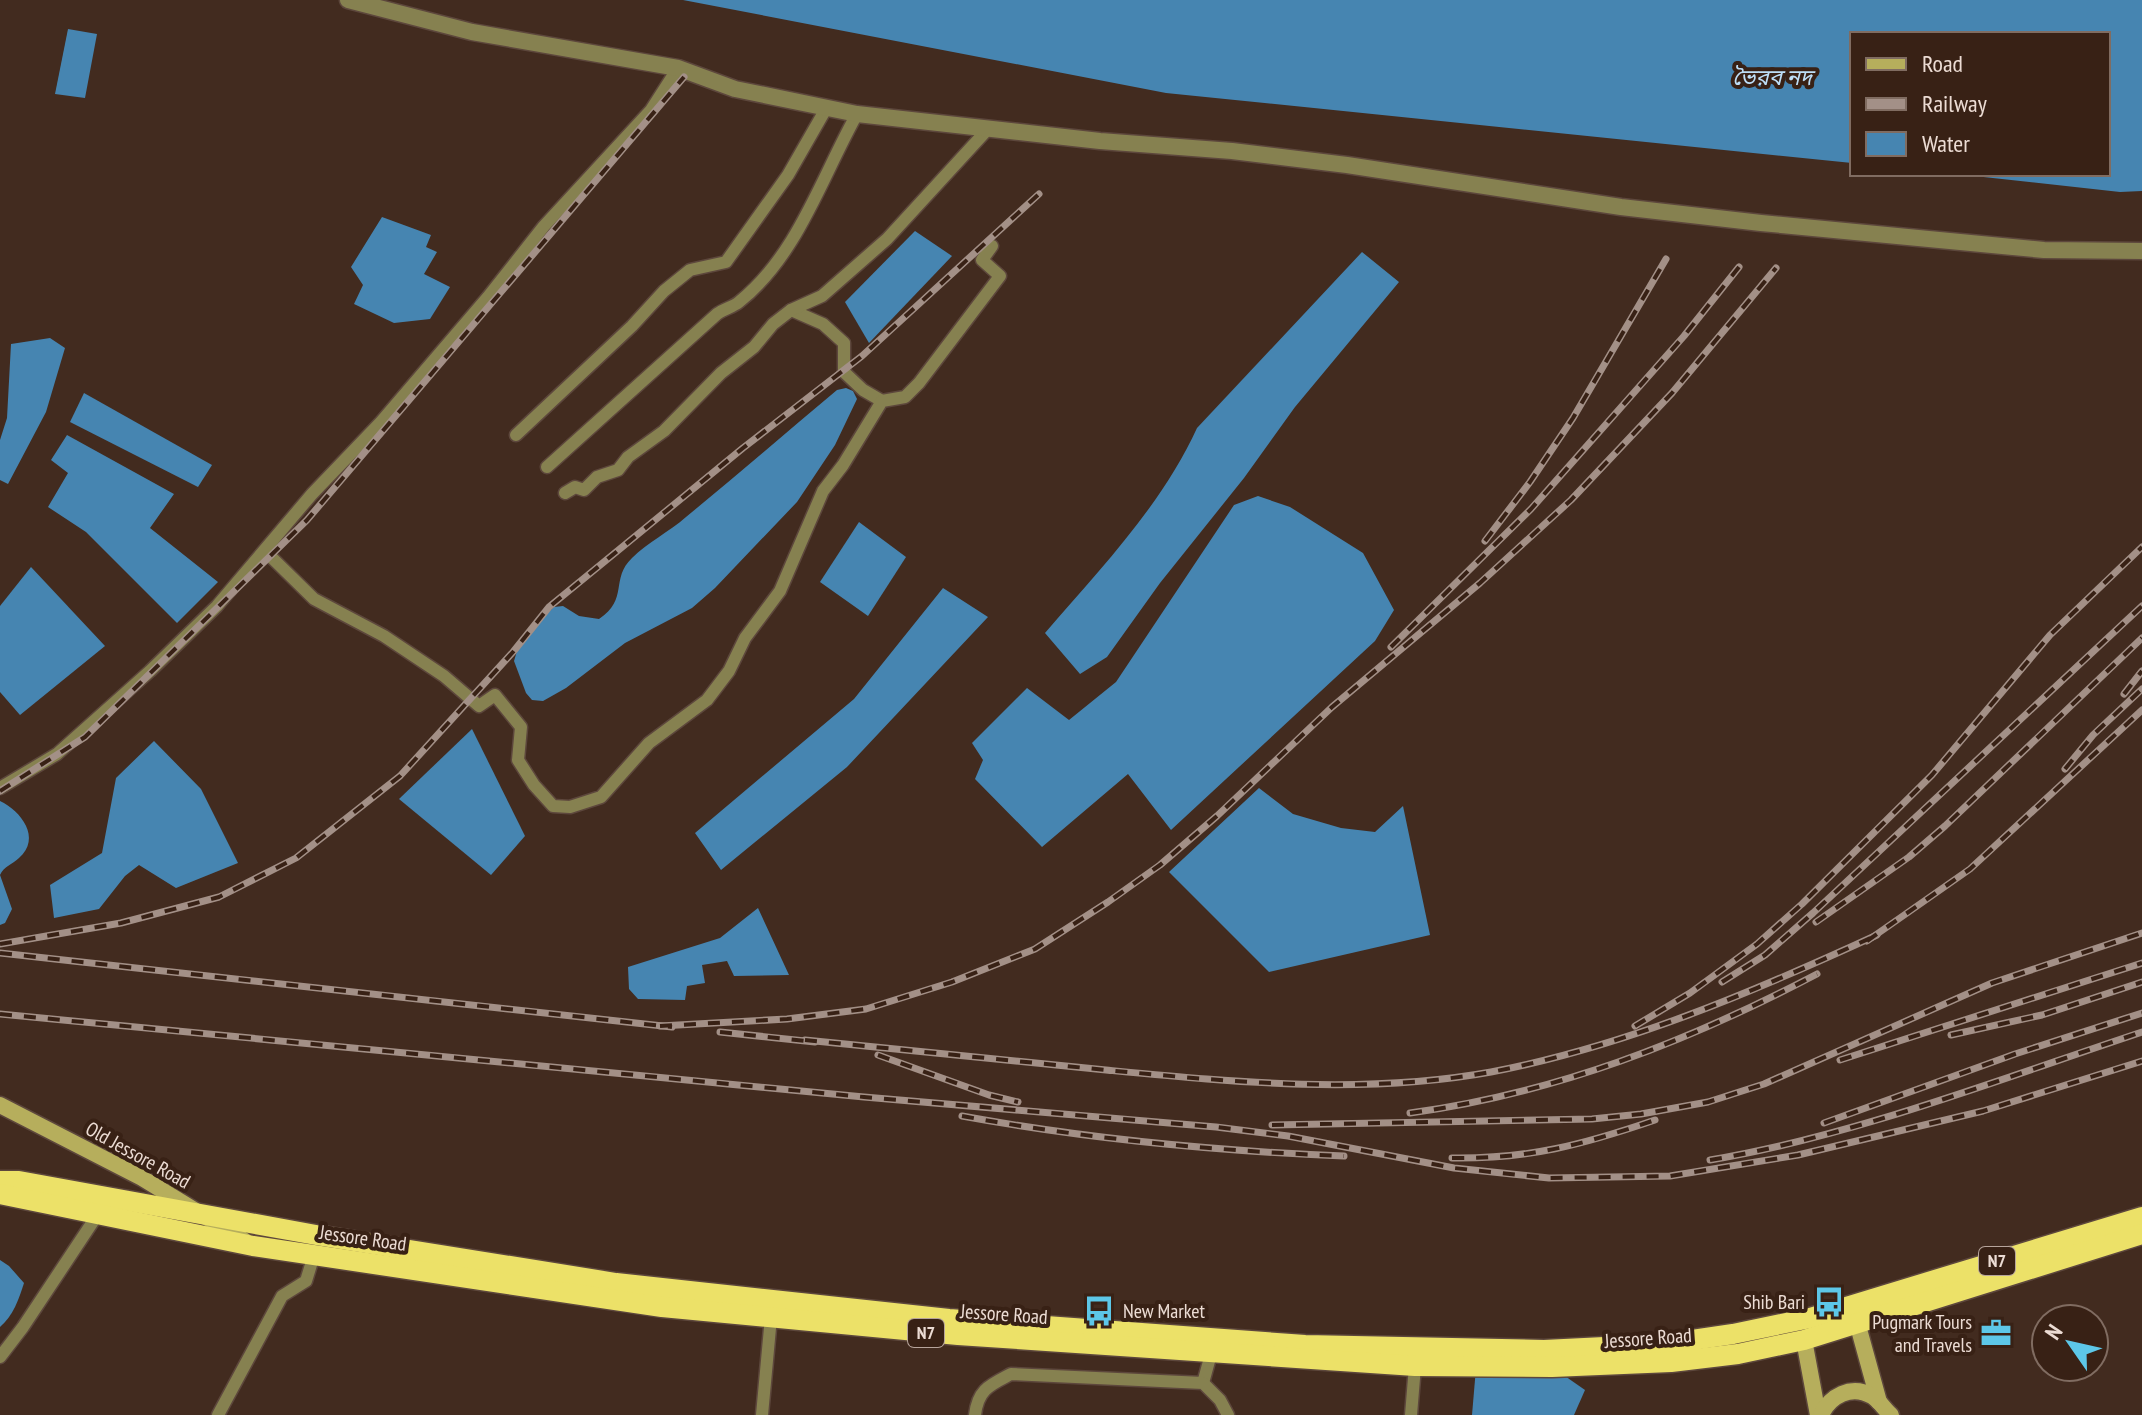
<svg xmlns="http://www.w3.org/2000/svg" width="2142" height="1415" viewBox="0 0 2142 1415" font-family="'PT Sans Narrow','Noto Sans Bengali',sans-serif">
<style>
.water{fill:#4685b1}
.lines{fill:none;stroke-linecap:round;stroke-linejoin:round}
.minor-casing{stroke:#5d473c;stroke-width:15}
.tertiary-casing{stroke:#5d473c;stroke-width:19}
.secondary-casing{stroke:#5d473c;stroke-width:19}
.trunk-casing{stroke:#5d473c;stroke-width:23}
.minor{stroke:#868150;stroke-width:12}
.tertiary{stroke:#868150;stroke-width:16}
.secondary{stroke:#b6ae5c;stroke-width:16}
.trunk{stroke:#ece168;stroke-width:20}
.rail-casing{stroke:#a39087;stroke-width:7}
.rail{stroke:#382115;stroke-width:4;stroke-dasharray:12;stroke-linecap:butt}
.labels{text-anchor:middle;stroke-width:8;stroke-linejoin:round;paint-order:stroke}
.shield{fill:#382115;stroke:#b6a49b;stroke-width:2}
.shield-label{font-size:18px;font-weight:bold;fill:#ecdcd4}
.street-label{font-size:20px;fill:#ecdcd4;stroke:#382115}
.poi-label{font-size:20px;fill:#ecdcd4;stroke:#382115;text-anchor:end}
.water-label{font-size:22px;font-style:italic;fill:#bddef7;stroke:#382115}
</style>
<rect width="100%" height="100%" fill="#422b1f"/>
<g class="water">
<polygon points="683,0 2142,0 2142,191 2120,192 1956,174 2108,174 2108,34 1852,34 1852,163 1166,93"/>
<polygon points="68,29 97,34 85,98 55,94"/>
<polygon points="382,217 431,235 426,247 437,252 424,274 450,287 430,319 394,323 354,304 363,285 351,267"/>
<polygon points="915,231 952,256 869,343 845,302"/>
<path d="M 1362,252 L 1399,282 L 1295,407 L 1244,478 L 1160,583 L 1107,657 L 1080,674 L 1045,633 C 1100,569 1162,505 1197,428 Z"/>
<polygon points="50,338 65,348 46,412 8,484 0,480 0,440 7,418 11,344"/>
<path d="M 846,388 L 853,391 L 857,399 L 835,445 L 797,502 L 715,588 L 692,608 L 625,643 L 566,688 L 543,701 L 532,700 L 526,693 L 514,661 L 517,651 L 546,614 L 554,607 L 563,606 L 579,616 L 599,619 C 629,599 610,579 632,558 C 648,542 669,532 686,517 C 737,475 787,432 837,390 Z"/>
<polygon points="84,393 212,465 198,487 70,422"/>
<polygon points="67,435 174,494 150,528 218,582 177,623 86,532 48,507 68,473 51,460"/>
<polygon points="1258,496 1290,507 1363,553 1394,610 1375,641 1171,830 1128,774 1042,847 975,779 983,760 972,743 1027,688 1069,720 1116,682 1234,505"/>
<polygon points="859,522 906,557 868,616 820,582"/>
<polygon points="31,567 105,646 20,715 0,692 0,606"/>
<polygon points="943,588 988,617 847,767 721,870 695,833 854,699"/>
<polygon points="472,729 525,836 491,875 399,799"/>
<polygon points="154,741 201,789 238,863 176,888 139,865 125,876 99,909 54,918 50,885 102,853 116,778"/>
<polygon points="1259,788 1293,814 1341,828 1375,832 1403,806 1430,935 1269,972 1169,872"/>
<path d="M 0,801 C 21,811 42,838 19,858 C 12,865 4,866 0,875 L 12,909 L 5,923 L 0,925 Z"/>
<polygon points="758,908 789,975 734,976 727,961 702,965 705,983 687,986 685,1000 638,999 629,989 628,967 720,938"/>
<path d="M 0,1260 L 9,1266 L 24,1283 C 19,1299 13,1316 0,1327 Z"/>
<polygon points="1552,1367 1585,1390 1574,1415 1472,1415 1476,1368"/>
</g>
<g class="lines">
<g class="minor-casing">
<g id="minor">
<polyline points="791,310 823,324 844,343 844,372 863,390 882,401"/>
<polyline points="516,435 632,326 664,291 690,270 726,262 788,175 827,107"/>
<path d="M 547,467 L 717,314 C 724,309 733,307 739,302 C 798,255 822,176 857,114"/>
<polyline points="565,493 575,487 584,490 597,477 618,470 628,457 664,431 721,373 754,347 773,324 791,310 822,296 887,239 988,129"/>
<polyline points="265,551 314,599 384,636 444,676 479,706 495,695 521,727 518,760 534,785 553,806 570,807 601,797 649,743 707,700 729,671 745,638 780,591 823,491 843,465 882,401 905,397 919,383 1000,276 982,260 992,246"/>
<polyline points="0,788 57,754 150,671 217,606 312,494 381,422 488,297 544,226 651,110 678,68"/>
<polyline points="0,1357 23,1327 98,1214"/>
<polyline points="1203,1383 1211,1354"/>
<polyline points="218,1415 282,1296 306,1281 314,1255"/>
<polyline points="762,1415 771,1317"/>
<path d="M 975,1415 C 978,1389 990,1385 1011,1374 L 1203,1383 L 1220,1400 L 1228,1415"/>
<polyline points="1411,1415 1415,1366"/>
</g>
</g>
<g class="tertiary-casing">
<polyline id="tertiary" points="348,0 472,32 678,68 735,89 857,114 1100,141 1232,151 1347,165 1621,207 1761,223 2044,250 2142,251"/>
</g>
<g class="secondary-casing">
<g id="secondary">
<polyline points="0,1105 142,1178 245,1241"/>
<polyline points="1855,1315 1879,1402"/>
<polyline points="1804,1340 1818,1415"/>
<path d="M 1821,1415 C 1830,1396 1851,1384 1872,1396 C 1880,1401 1884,1409 1891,1415"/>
</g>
</g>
<g class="trunk-casing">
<g id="trunk">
<polyline points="0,1181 19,1181 316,1235 616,1283 949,1319 1305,1345 1544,1350 1665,1344 1733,1334 1810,1318 2142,1217"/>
<polyline points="0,1194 253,1246 662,1307 958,1335 1415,1366 1552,1367 1671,1362 1738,1354 1804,1340 2142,1234"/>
</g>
</g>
<use href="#minor" class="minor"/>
<use href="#tertiary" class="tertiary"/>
<use href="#secondary" class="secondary"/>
<use href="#trunk" class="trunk"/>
<g class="rail-casing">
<g id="rail">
<polyline points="1485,541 1530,482 1573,418 1666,259"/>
<polyline points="1391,647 1531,509 1684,336 1739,267"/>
<polyline points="2124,694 2142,671"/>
<polyline points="2065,769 2093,735 2142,689"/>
<polyline points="0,791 85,737 307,520 684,77"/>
<polyline points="1816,922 1909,857 1945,826 2142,638"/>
<polyline points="1867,941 1970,869 2142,710"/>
<polyline points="0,944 121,923 219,897 296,858 400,776 513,652 549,607 743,448 862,356 1039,194"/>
<polyline points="0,953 672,1027"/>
<polyline points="1722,982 1765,955 1813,913 2142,606"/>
<polyline points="0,1014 864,1097 1216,1127 1288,1136 1454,1168 1549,1178 1670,1176 1798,1155 1983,1111 2142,1061"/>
<polyline points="660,1026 787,1019 866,1009 952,982 1035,949 1108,902 1160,865 1217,816 1332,707 1480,583 1571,500 1672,393 1776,268"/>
<polyline points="1635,1026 1690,993 1757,944 1802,904 1932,775 2050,635 2142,547"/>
<polyline points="720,1032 815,1042"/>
<polyline points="1951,1035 2042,1015 2142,982"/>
<path d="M 805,1040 C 905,1050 1006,1060 1106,1070 C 1233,1082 1364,1095 1491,1072 C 1626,1046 1753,992 1877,935"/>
<polyline points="878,1055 989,1095 1018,1102"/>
<polyline points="1840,1060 2142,963"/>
<path d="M 1410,1113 C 1556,1093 1687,1042 1817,974"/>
<path d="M 962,1116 C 1088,1139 1216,1151 1344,1156"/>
<polyline points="1824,1123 2015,1054 2142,1013"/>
<polyline points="1272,1125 1592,1119 1641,1114 1708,1102 1764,1084 1992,983 2142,933"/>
<path d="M 1452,1158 C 1529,1159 1582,1145 1655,1120"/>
<path d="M 1710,1160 C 1854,1136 2003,1078 2142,1032"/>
</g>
</g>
<use href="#rail" class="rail"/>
</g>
<defs>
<g id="bus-bare" transform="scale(2.4)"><path d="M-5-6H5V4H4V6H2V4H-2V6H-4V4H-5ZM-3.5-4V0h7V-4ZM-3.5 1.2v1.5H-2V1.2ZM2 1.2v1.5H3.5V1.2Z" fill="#5dc7e8" stroke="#382115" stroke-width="2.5" paint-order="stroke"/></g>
<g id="office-bare" transform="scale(2.4)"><path d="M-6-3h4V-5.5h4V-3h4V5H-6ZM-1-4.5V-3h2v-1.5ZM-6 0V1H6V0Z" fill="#5dc7e8" stroke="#382115" stroke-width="2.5" paint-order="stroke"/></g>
</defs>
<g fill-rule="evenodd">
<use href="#bus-bare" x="1829" y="1302"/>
<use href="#bus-bare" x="1099" y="1311"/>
<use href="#office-bare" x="1996" y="1333"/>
</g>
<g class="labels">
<g class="shield">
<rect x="1979" y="1247" width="36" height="28" rx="6"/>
<rect x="908" y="1319" width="36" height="28" rx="6"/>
</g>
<g class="shield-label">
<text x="1997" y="1267">N7</text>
<text x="926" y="1339">N7</text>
</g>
<g class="street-label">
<text transform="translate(138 1155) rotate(29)" y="7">Old Jessore Road</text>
<text transform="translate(363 1238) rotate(8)" y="7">Jessore Road</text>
<text transform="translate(1004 1314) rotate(4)" y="7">Jessore Road</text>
<text transform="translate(1648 1338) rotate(-4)" y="7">Jessore Road</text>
</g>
<g class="poi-label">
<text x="1805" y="1309">Shib Bari</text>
<text x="1123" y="1318" text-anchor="start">New Market</text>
<text x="1972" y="1329">Pugmark Tours<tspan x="1972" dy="23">and Travels</tspan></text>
</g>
<g class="water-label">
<text x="1772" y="85">ভৈরব নদ</text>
</g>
</g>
<rect x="1850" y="32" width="260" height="144" fill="#382115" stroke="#806c61" stroke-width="2"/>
<rect x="1866" y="58" width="40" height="12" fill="#b6ae5c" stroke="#806c61" stroke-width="2"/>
<text x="1922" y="72" font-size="24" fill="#ecdcd4">Road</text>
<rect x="1866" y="98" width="40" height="12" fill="#a39087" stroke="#806c61" stroke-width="2"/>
<text x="1922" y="112" font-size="24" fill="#ecdcd4">Railway</text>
<rect x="1866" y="132" width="40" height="24" fill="#4685b1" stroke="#806c61" stroke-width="2"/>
<text x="1922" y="152" font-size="24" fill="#ecdcd4">Water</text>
<g transform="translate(2070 1343) rotate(304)"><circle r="38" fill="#382115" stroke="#806c61" stroke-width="2"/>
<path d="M0-6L14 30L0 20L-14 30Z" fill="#5dc7e8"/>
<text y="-12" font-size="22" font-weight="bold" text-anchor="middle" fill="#ecdcd4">N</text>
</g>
</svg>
